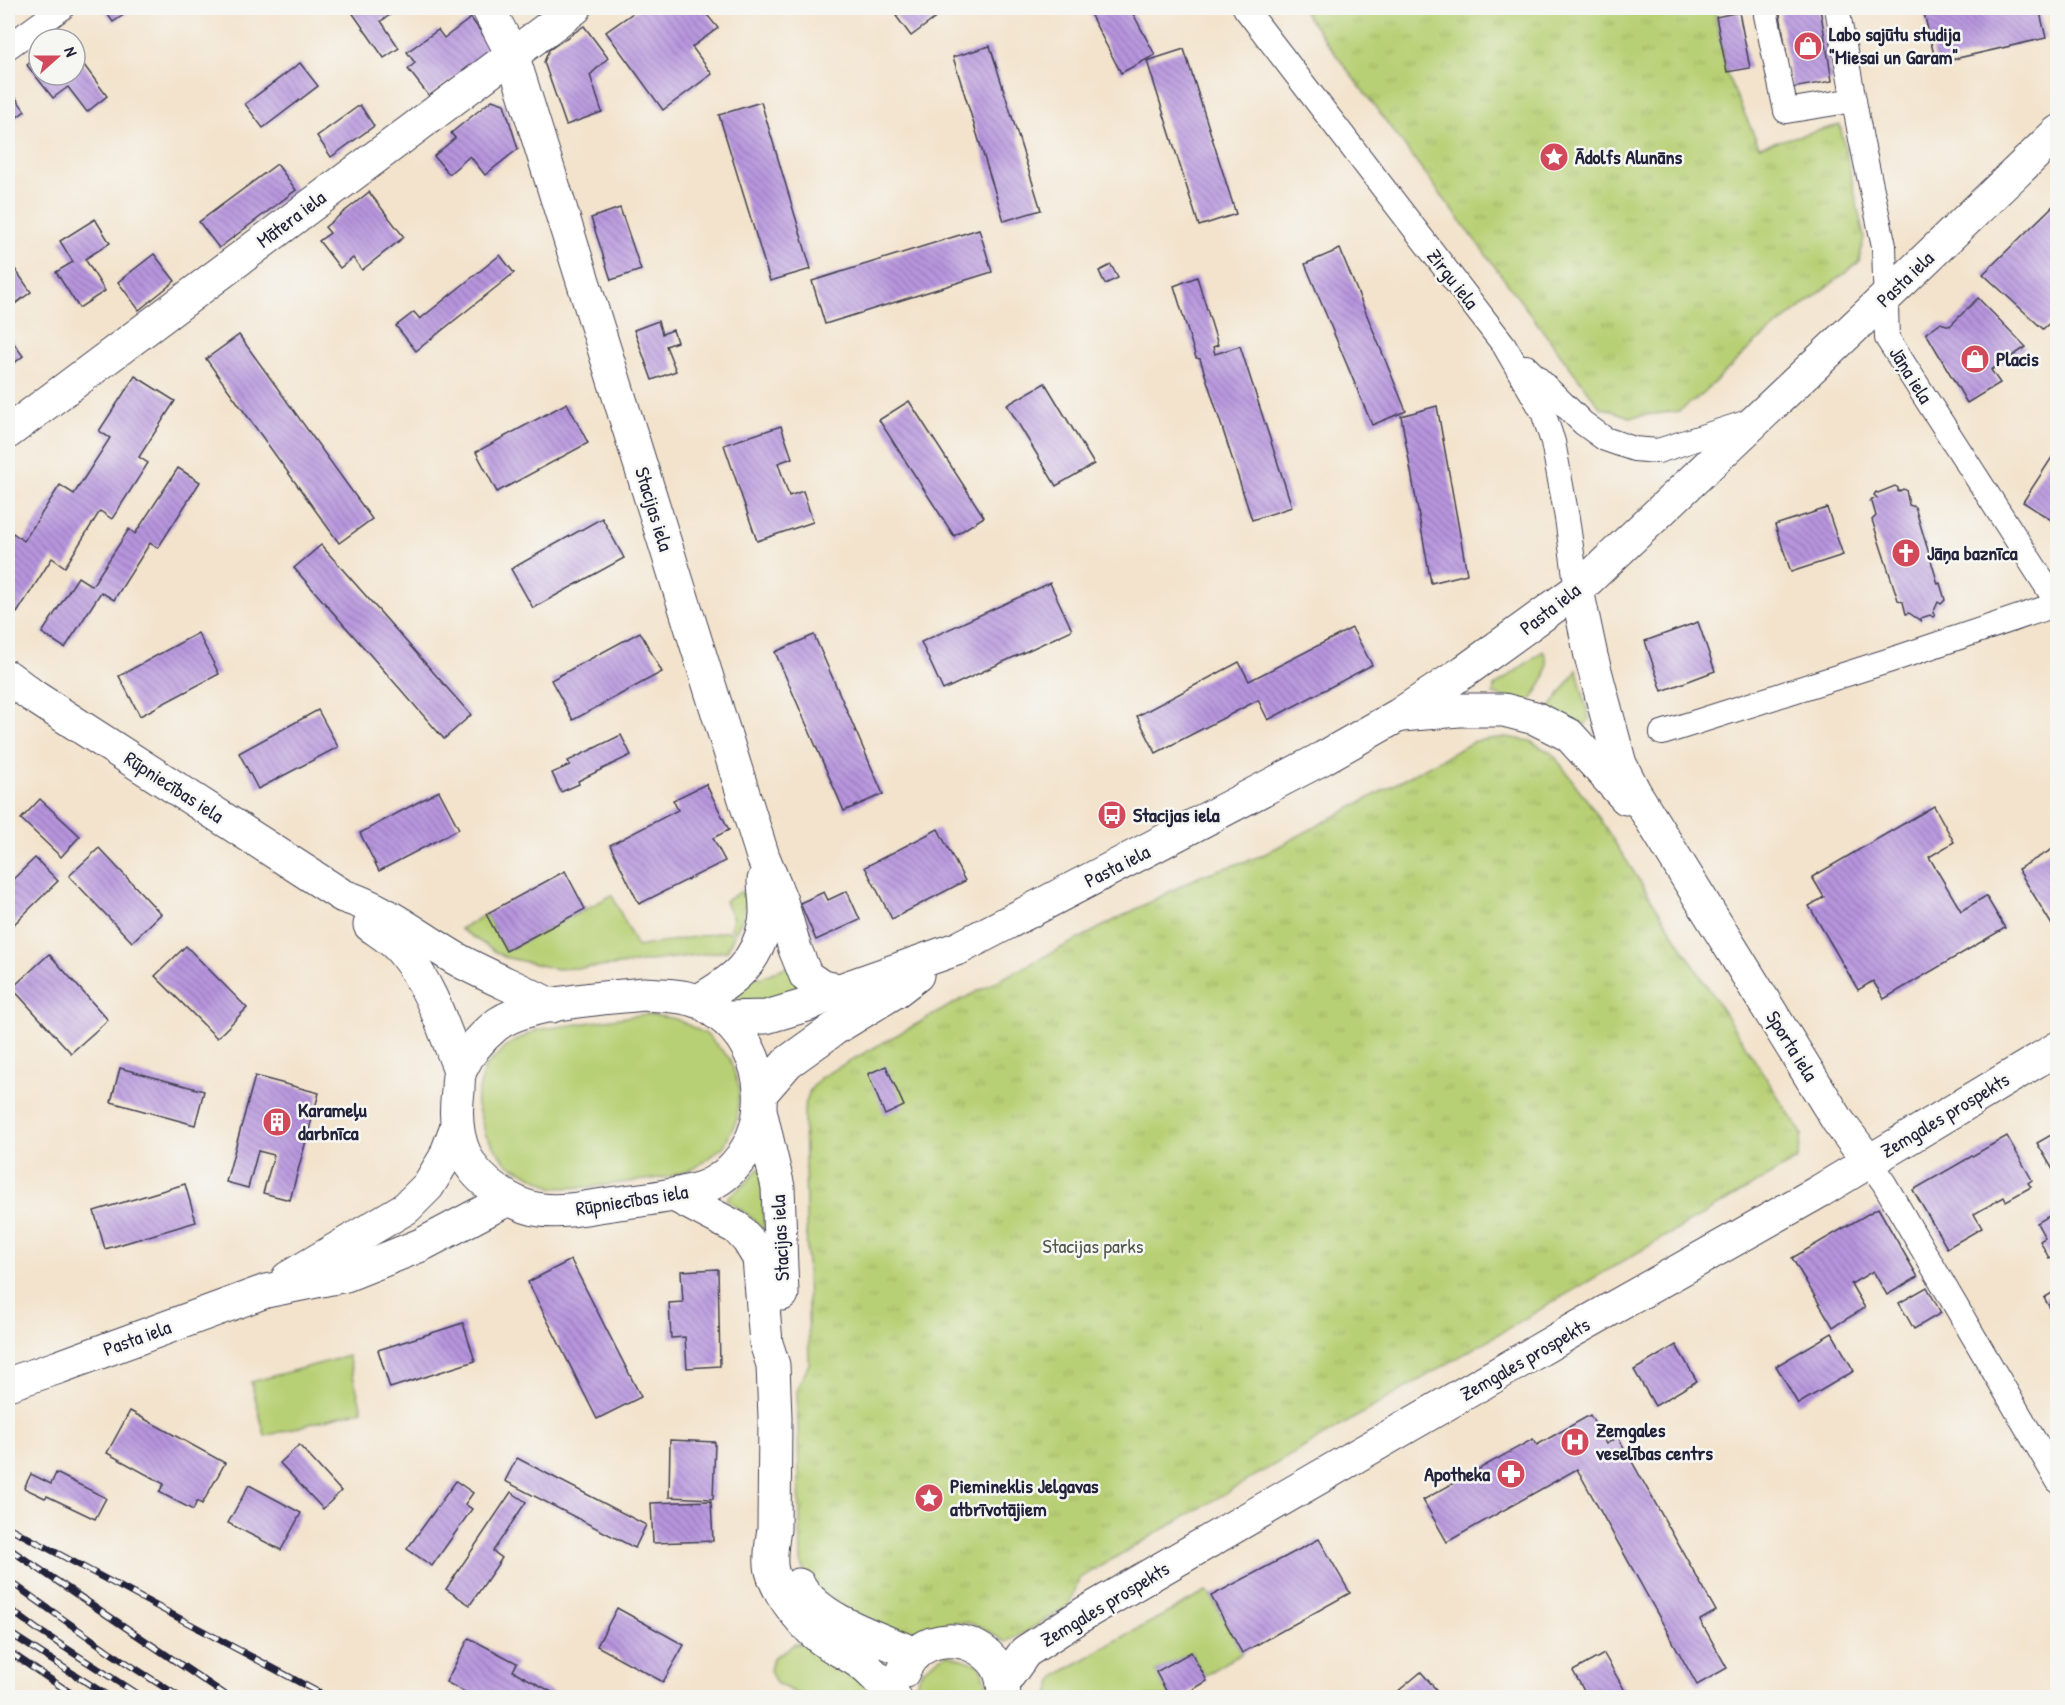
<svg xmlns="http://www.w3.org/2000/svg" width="2065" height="1705" viewBox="0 0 2065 1705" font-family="'Patrick Hand',sans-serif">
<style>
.grass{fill:#b8d075;stroke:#6d7958;stroke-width:1.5}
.park{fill:url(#park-tufts);stroke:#6d7958;stroke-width:1.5}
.building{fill:url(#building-back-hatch)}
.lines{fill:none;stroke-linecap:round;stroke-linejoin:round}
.street-casing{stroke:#413f51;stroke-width:26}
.secondary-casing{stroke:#413f51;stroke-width:35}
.primary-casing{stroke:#413f51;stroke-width:35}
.street{stroke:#fff;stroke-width:24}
.secondary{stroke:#fff;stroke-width:33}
.primary{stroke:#fff;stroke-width:33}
.rail-casing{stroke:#22223b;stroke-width:7}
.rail{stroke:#f6f6f2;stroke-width:4.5;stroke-dasharray:14;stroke-linecap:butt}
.labels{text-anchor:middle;stroke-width:5;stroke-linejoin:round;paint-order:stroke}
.poi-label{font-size:20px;font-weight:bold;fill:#22223b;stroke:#f6f6f2;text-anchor:start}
.street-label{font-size:20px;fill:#22223b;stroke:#f6f6f2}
.park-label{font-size:20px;fill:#4f564c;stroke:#f6f6f2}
</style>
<defs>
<pattern id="park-tufts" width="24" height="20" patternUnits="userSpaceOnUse" patternTransform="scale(1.5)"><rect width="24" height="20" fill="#b8d075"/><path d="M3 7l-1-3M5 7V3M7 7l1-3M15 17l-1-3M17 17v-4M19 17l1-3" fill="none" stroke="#9eb266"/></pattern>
<pattern id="building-back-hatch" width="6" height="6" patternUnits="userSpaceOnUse" patternTransform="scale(1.5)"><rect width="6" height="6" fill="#b795de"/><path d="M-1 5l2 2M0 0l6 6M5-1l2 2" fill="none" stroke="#9479b5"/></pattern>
</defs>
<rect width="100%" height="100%" fill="#f6f6f2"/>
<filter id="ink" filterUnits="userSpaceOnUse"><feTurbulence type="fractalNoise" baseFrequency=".0167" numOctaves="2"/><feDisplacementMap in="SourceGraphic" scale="12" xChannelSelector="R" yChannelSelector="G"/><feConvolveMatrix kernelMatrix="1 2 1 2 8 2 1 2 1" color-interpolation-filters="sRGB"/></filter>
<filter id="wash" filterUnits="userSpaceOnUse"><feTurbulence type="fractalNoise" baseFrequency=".008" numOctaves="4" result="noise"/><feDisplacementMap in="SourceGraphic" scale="24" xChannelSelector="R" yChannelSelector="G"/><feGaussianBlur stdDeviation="1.35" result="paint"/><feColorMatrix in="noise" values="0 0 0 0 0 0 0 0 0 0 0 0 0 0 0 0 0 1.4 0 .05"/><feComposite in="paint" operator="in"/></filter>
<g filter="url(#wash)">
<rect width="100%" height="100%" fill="#f3e3cc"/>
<g class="grass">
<path d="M 1543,651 C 1554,670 1539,687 1529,704 L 1493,694 L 1494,687 Z"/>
<polygon points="1577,670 1589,719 1586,724 1579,727 1549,709"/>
<polygon points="742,891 746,893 743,918 735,932 730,928 733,919 725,901"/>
<polygon points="612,895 637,947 728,931 734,935 727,951 611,966 557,969 504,957 460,929 486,914 506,951"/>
<path d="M 791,965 L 799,989 L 796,994 C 781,997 749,1006 736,996 L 738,989 L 751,974 L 760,978 Z"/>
<polygon points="647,1014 676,1019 706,1034 730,1059 739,1087 737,1119 724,1146 695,1168 668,1177 590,1187 554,1188 506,1163 486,1136 476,1102 485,1067 511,1043 537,1030"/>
<polygon points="758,1169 762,1171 764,1231 752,1218 727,1200 728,1197 746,1183"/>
<polygon points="348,1356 362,1410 265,1436 251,1382"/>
<polygon points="1206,1592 1211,1596 1242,1653 1204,1676 1191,1652 1156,1672 1170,1697 1048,1698 1054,1678 1066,1670 1110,1644"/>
<polygon points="814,1643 882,1697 803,1697 776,1683 770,1671 773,1658 795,1644"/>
<path d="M 947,1654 L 981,1665 L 991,1698 L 916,1697 C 913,1672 927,1665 947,1654 Z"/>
</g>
<g class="park">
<polygon points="1301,8 1714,8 1727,75 1759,146 1840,125 1864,237 1859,262 1754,344 1700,396 1679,411 1630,417 1600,407"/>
<path d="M 1506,737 L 1530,741 L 1553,754 L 1592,807 L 1802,1134 L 1798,1159 L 1080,1578 L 1068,1606 L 1027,1631 L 1006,1642 C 993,1635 981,1624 965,1622 C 942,1620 932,1629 912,1632 C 889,1634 825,1601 810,1582 C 806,1577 804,1568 801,1562 L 797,1388 L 809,1364 L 804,1108 L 810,1090 L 821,1077 L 951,1005 L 1200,876 L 1261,856 L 1475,741 Z"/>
</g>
<g id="blocks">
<g class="building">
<polygon points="103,8 134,8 113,22"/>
<polygon points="349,8 389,8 393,13 381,21 399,48 384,58"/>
<polygon points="640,8 717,8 707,15 718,28 692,47 712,74 663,110 606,32"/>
<polygon points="908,8 949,8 911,36 896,16"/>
<polygon points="1087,8 1130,8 1155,55 1121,73"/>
<polygon points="1779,8 1820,8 1832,81 1792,88"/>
<polygon points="1928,8 2039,8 2046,38 1936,63 1923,9"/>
<polygon points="1739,12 1750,68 1727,72 1716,17"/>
<polygon points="471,18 493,49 429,96 408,69 415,63 407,52 438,30 444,38"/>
<polygon points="584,26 608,58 590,75 602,112 566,125 544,62 549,50"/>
<polygon points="990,46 1041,210 1004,221 953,57"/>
<polygon points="1184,49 1236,214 1199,226 1147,61"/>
<polygon points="75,53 107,96 87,112 68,87 53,98 27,65 39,55 39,75 75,75"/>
<polygon points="300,63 318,86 263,128 245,104"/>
<polygon points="8,87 25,111 9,123 8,121"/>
<polygon points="492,100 504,104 518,149 485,175 470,156 449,174 434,156 455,138 451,133"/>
<polygon points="761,102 811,269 770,281 719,115"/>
<polygon points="360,105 374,126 331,157 317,136"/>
<polygon points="277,164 296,190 219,248 199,222"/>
<polygon points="369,192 404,237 362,270 353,258 340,268 319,241 330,233 325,227"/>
<polygon points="2058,201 2058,315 2043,329 1983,274"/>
<polygon points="620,208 641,270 611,280 591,218"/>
<polygon points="95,219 110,243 85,259 105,291 79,308 56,272 73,262 60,241"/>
<polygon points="979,229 992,272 825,324 812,281"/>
<polygon points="1340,249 1406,411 1372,425 1305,264"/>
<polygon points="154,254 175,281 139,310 118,282"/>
<polygon points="500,255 514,273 416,351 396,326 414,312 420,319"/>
<polygon points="8,259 31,292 8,309"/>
<polygon points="1111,265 1118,278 1105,284 1099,271"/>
<polygon points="1197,277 1218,345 1213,347 1215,354 1240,346 1292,507 1252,520 1200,359 1196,358 1174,286"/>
<polygon points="1978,298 2026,347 1991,370 2000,383 1967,403 1926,333 1940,323 1950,326"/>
<polygon points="658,321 662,334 673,330 677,342 666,346 676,371 652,380 634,330"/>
<polygon points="8,335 23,356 8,368"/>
<polygon points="239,335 372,519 339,543 206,359"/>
<polygon points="135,376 175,401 139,457 148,463 112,519 100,511 65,567 52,558 17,613 8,607 8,542 13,533 24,541 60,485 74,494 110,438 99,431"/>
<polygon points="1045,383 1094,464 1056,486 1007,405"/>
<polygon points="909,401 984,517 954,536 879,420"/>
<polygon points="567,403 588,443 497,492 476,452"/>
<polygon points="1437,406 1467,574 1431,583 1401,416"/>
<polygon points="781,426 792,458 778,463 789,496 803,491 813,522 757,541 724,445"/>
<polygon points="2058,448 2058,520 2056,523 2023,502"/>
<polygon points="178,468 200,482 158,548 150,543 114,600 101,592 65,648 42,633 78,577 92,586 129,529 135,534"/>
<polygon points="1895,486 1898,488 1898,492 1903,489 1906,490 1909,505 1915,507 1938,584 1940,583 1945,600 1941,604 1938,602 1933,613 1935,615 1933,617 1930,615 1921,618 1921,621 1909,613 1906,614 1903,602 1898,600 1872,520 1876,516 1872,502 1870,501 1872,499 1877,498 1874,495 1876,492 1878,493"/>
<polygon points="1827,508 1843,555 1791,572 1775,525"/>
<polygon points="602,518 624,558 533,608 511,569"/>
<polygon points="321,545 471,715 444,739 294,568"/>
<polygon points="1050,583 1072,630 943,690 921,642"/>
<polygon points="1698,622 1715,671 1662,691 1645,641"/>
<polygon points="1352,628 1372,665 1268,720 1258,700 1156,753 1137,716 1239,662 1249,681"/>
<polygon points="640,632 662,672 573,720 551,680"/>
<polygon points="198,633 219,674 140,716 119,676"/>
<polygon points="814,635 883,794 844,811 775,652"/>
<polygon points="318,710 338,747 258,789 239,753"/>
<polygon points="621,735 631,755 578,781 579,784 561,792 552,773 570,765 568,761"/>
<polygon points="706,784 729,830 713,838 725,861 639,904 610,845 678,810 673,800"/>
<polygon points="439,791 459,829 379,871 360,833"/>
<polygon points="40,799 80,836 61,857 21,819"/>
<polygon points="1934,806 1954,842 1929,857 1961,911 1986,896 2005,928 1884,999 1873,981 1858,990 1809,906 1824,897 1812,877"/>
<polygon points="938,829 965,881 892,919 865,867"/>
<polygon points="2058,846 2058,935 2018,869"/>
<polygon points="99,848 161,914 132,942 69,876"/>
<polygon points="35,858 58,881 8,930 8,884"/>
<polygon points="565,871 585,909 506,951 486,914"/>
<polygon points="847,891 860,920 816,940 800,903 824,892 828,900"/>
<polygon points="186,946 247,1008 217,1038 155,976"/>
<polygon points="49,954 108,1020 71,1053 12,988"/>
<polygon points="886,1066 904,1106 885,1115 868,1074"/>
<polygon points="120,1068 204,1091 195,1125 111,1102"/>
<polygon points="255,1076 319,1093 290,1200 263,1193 274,1155 258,1151 248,1188 226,1182"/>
<polygon points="2058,1131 2058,1178 2037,1143"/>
<polygon points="2007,1136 2032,1180 2028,1183 2031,1187 2006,1201 2004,1197 1974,1214 1982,1228 1947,1248 1913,1190"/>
<polygon points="185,1184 196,1222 105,1249 94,1211"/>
<polygon points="1878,1208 1918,1277 1887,1295 1873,1271 1851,1284 1865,1308 1833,1327 1792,1258"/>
<polygon points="2054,1213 2058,1218 2058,1259 2055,1255 2049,1258 2040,1241 2045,1238 2037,1223"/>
<polygon points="571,1260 641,1397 597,1419 528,1282"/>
<polygon points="718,1269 720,1366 687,1368 685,1337 671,1338 669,1303 683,1302 681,1271"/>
<polygon points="1927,1287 1941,1313 1914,1329 1899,1303"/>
<polygon points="2058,1289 2058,1315 2055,1316 2044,1298"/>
<polygon points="463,1323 475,1361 390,1388 378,1350"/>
<polygon points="1832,1333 1854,1371 1798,1404 1776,1366"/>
<polygon points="1676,1345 1697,1381 1655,1406 1634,1370"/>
<polygon points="130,1411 225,1463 202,1504 197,1501 193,1510 159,1492 164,1484 107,1453"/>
<polygon points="1590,1415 1606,1444 1618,1437 1716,1611 1700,1620 1727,1668 1697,1685 1577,1469 1447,1542 1423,1500 1533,1439 1537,1445"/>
<polygon points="670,1440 715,1442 713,1499 669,1497"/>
<polygon points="299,1445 341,1491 323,1509 280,1463"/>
<polygon points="517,1458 646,1525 635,1548 505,1481"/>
<polygon points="56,1473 106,1498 95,1519 47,1496 45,1498 24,1488 31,1474 51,1484"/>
<polygon points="456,1481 473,1493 465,1504 472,1509 432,1566 407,1549"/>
<polygon points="249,1485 301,1513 281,1550 228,1523"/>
<polygon points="511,1492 526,1502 493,1551 502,1558 470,1605 446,1589"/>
<polygon points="711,1501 713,1541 653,1543 651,1503"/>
<polygon points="1319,1539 1350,1593 1242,1653 1211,1596"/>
<polygon points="617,1608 684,1645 663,1682 597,1646"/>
<polygon points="469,1638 517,1663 513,1671 563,1698 465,1698 467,1693 446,1682"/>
<polygon points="1191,1652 1207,1681 1179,1698 1170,1698 1156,1672"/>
<polygon points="1604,1654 1629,1698 1588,1698 1573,1671"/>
<polygon points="1421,1672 1440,1694 1436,1698 1390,1698"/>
</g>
</g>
</g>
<g filter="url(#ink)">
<use href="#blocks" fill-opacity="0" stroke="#413f51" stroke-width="1.5"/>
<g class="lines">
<g class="street-casing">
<g id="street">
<polyline points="1245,8 1504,345 1543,412 1553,442 1567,518 1577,590"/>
<polyline points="1837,8 1861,139 1884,246 1887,338 2058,604"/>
<polyline points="1766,15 1786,111 1854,100"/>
<polyline points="8,47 62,8"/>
<polyline points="1526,367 1583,423 1605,439 1634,449 1658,451 1751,421"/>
<polyline points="1662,733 1900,657 2058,604"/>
<polyline points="1869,1162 1884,1183 2058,1481"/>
</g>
</g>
<g class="secondary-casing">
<g id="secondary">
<polyline points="488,8 512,54 763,857 781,901 795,949 806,976 822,987 840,990"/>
<polyline points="8,432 575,8"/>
<polyline points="1577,590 1591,656 1620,764 1635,793 1838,1121 1869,1162"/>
<polyline points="1402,715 1459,710 1504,710 1535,718 1569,735 1626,798"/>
<path d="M 698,1001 C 733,981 757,964 765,922 C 768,909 764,893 764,880"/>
<polyline points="724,1018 766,1017 807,1005 840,990 959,948 1323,758 1399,715 1465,671 1577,590 1884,299 2058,132"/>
<polyline points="762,1092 788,1062 834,1029 896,991 917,975"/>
<polyline points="760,1110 778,1187 782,1294"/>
<path d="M 674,1195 L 737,1228 L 748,1240 L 759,1258 L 766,1343 L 773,1365 L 775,1418 L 774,1529 C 772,1541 770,1553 771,1565 C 773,1588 802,1623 819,1637 C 831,1647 846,1653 859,1662 C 873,1672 884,1685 895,1698"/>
<path d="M 799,1585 C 819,1621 879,1638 915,1654"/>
<path d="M 903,1672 C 919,1631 975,1632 997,1666 C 1003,1676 1004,1687 1004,1698"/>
<polyline points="1003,1683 1025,1652 1085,1613 1572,1331 1820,1191 2058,1048"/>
</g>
</g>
<g class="primary-casing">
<g id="primary">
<path d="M 8,677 L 33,696 L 343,896 C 386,909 421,939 460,961 C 490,977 522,990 552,1006"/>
<path d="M 370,925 C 381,933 395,941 403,952 C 431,986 444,1030 460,1070"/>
<path d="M 644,994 C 661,995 682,995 698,1001 C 705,1003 711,1010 717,1013 C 770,1050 776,1131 726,1174 C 719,1180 707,1187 698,1189 C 672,1197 645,1199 618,1203 C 593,1206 567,1213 541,1210 C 515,1207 478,1182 466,1157 C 456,1137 455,1113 458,1091 C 458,1084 458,1075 461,1069 C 468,1053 482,1037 495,1026 C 524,1002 606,998 644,994 Z"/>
<polyline points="288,1278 406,1208 428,1186 445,1158 457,1126"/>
<polyline points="8,1384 59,1367 266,1291 346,1275 421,1245 508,1199"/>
</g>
</g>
<use href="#street" class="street"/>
<use href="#secondary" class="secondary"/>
<use href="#primary" class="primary"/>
<g class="rail-casing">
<g id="rail">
<polyline points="8,1527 329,1698"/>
<polyline points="8,1548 230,1698"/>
<polyline points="8,1580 111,1653 181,1698"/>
<polyline points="8,1608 38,1630 143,1698"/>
<polyline points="8,1632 111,1698"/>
<polyline points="8,1651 78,1698"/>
</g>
</g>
<use href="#rail" class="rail"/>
</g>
</g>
<defs>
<g id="shop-disc" transform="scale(1.5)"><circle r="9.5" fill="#d1495b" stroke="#f6f6f2"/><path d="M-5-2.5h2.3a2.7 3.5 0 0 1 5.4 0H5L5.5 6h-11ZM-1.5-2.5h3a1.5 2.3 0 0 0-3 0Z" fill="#fff"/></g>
<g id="sight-disc" transform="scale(1.5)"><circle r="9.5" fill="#d1495b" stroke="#f6f6f2"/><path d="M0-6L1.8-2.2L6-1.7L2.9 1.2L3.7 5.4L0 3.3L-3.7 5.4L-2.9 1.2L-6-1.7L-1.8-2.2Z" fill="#fff"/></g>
<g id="church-disc" transform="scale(1.5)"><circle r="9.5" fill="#d1495b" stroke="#f6f6f2"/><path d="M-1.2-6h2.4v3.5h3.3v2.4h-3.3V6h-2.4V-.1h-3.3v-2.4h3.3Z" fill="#fff"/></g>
<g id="bus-disc" transform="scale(1.5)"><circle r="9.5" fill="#d1495b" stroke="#f6f6f2"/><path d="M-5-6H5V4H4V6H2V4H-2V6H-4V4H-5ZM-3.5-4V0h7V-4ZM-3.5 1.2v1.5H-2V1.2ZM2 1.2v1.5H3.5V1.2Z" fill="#fff"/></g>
<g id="building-disc" transform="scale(1.5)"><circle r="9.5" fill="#d1495b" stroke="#f6f6f2"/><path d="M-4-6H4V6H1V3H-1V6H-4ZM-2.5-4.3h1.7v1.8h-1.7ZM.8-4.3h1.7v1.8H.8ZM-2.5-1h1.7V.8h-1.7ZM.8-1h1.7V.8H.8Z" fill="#fff"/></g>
<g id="hospital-disc" transform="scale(1.5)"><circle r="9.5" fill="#d1495b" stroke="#f6f6f2"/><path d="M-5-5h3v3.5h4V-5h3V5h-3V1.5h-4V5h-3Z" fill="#fff"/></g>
<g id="pharmacy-disc" transform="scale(1.5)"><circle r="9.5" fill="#d1495b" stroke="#f6f6f2"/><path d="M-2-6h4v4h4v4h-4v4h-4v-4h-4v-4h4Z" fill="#fff"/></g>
</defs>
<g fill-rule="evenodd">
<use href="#shop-disc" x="1808" y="46"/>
<use href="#sight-disc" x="1554" y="157"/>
<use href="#shop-disc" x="1975" y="359"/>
<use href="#church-disc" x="1906" y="553"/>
<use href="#bus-disc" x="1112" y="815"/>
<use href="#building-disc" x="277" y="1122"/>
<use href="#hospital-disc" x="1575" y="1442"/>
<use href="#pharmacy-disc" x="1511" y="1474"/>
<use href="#sight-disc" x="929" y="1498"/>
</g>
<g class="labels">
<g class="poi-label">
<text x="1829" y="41">Labo sajūtu studija<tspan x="1829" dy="23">"Miesai un Garam"</tspan></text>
<text x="1575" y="164">Ādolfs Alunāns</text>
<text x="1996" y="366">Placis</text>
<text x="1927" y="560">Jāņa baznīca</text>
<text x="1133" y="822">Stacijas iela</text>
<text x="298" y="1117">Karameļu<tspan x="298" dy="23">darbnīca</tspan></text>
<text x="1596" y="1437">Zemgales<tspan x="1596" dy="23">veselības centrs</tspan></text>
<text x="1490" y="1481" text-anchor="end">Apotheka</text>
<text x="950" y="1493">Piemineklis Jelgavas<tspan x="950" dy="23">atbrīvotājiem</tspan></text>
</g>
<g class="street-label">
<text transform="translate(291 219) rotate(-37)" y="7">Mātera iela</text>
<text transform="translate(1453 279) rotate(52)" y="7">Zirgu iela</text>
<text transform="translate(1905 279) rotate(-44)" y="7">Pasta iela</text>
<text transform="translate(1911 375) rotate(58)" y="7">Jāņa iela</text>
<text transform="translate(654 509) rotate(73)" y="7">Stacijas iela</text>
<text transform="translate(1550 609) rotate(-38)" y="7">Pasta iela</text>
<text transform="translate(174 787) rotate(33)" y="7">Rūpniecības iela</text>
<text transform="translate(1117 866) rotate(-27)" y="7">Pasta iela</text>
<text transform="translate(1792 1046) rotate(58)" y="7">Sporta iela</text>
<text transform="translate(1945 1115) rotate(-31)" y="7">Zemgales prospekts</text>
<text transform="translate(632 1200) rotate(-9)" y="7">Rūpniecības iela</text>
<text transform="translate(780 1238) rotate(-93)" y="7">Stacijas iela</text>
<text transform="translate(137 1338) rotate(-20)" y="7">Pasta iela</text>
<text transform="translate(1525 1359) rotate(-30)" y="7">Zemgales prospekts</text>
<text transform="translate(1105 1604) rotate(-31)" y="7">Zemgales prospekts</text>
</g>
<g class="park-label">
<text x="1093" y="1253">Stacijas parks</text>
</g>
</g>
<rect width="2065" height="1705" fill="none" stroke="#f6f6f2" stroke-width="30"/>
<g transform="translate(57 57) rotate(69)"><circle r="28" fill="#f6f6f2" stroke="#a1a1a9" stroke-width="1.5"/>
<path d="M0-4.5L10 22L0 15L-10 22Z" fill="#d1495b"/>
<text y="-9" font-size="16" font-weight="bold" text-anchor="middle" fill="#22223b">N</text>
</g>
</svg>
